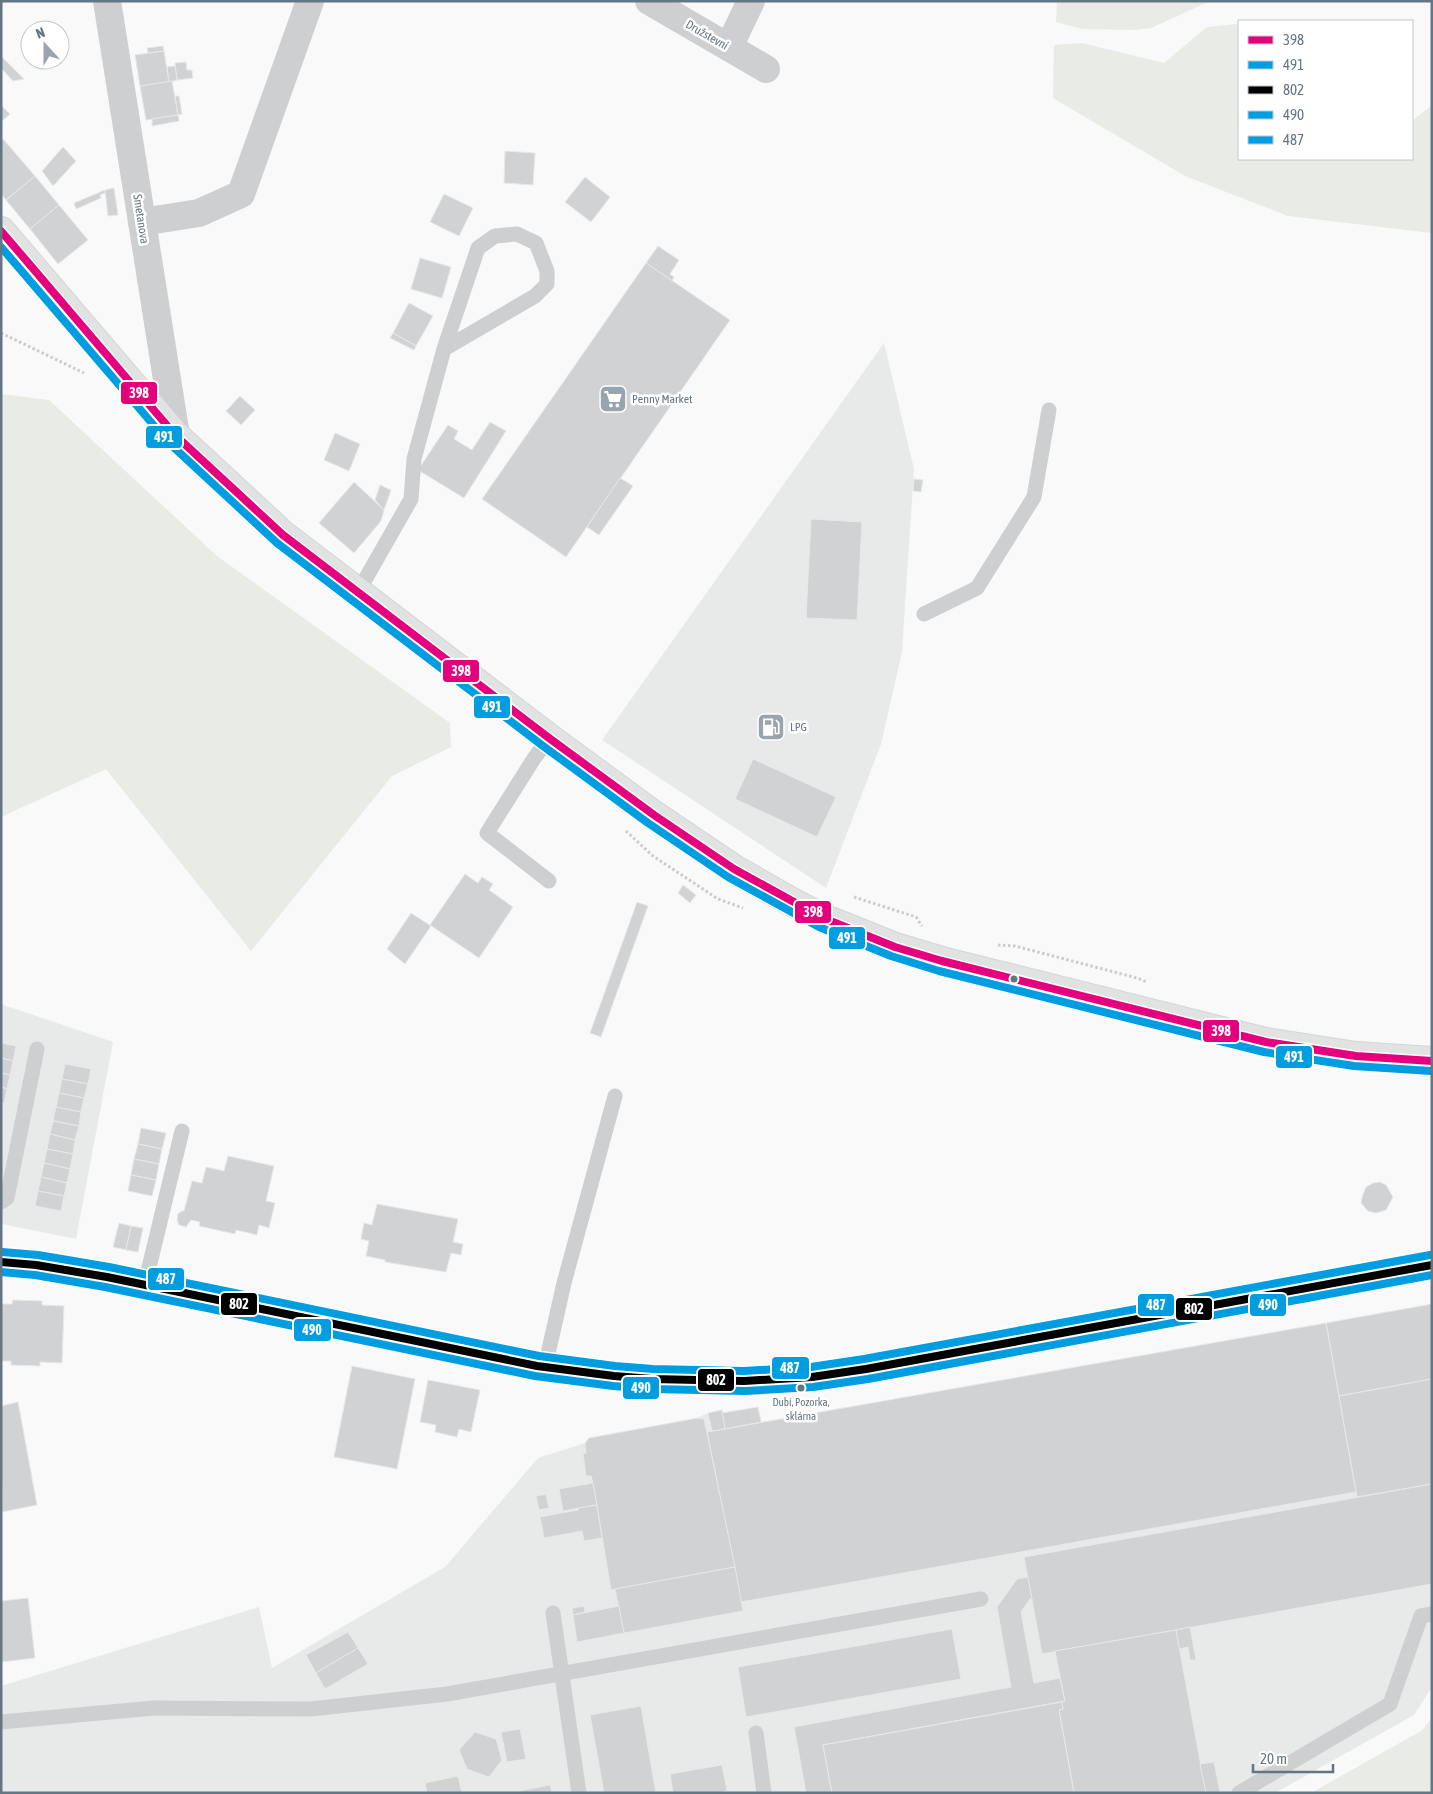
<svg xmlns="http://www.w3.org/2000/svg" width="1433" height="1794" viewBox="0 0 1433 1794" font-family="'Asap Condensed',sans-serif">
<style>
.built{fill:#e8e9e9}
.green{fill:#e8ebe6}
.building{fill:#d0d2d3;stroke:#e8e8e8}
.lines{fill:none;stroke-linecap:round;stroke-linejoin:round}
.secondary-casing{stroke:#d5d6d7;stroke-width:30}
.primary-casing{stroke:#d5d6d7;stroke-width:30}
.path{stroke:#cbcccd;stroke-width:3;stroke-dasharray:2.5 2.5;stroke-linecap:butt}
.lane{stroke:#cecfd0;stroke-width:15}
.street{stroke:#cecfd0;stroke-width:28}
.secondary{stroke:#e1e2e2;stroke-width:28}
.primary{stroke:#e1e2e2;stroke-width:28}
.lane-bridge{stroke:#cecfd0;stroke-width:15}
.bus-1-casing{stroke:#fff;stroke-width:11}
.bus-2-casing{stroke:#fff;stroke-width:11}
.bus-3-casing{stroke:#fff;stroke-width:11}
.bus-4-casing{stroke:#fff;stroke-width:11}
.bus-5-casing{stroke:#fff;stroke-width:11}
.bus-1{stroke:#e5007d;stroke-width:8}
.bus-2{stroke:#009ee0;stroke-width:8}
.bus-3{stroke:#000;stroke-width:8}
.bus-4{stroke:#009ee0;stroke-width:8}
.bus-5{stroke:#009ee0;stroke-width:8}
.bus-dot{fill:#657683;stroke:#fff;stroke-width:2}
.labels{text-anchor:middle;stroke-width:5;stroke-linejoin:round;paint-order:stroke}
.bus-label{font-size:11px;fill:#657683;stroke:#fff}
.street-label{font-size:12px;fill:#657683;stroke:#fff}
.poi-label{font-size:12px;fill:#657683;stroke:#fff;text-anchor:start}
.line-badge{stroke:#fff;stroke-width:2}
.badge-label{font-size:14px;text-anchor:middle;font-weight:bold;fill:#fff}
</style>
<rect width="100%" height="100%" fill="#f9f9f9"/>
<g class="built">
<polygon points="884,343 914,469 902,652 881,744 826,888 602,740"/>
<polygon points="1,1004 113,1042 76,1239 1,1224"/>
<polygon points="1432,1304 1432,1687 1414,1715 1275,1793 1,1793 1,1686 259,1607 272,1668 445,1567 538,1458 585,1443 589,1438 697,1418 708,1413 722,1410 723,1413 758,1407 762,1424"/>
</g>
<g class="green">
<polygon points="1057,1 1210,1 1151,28 1134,30 1082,29 1056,22"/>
<polygon points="1237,24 1239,27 1239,159 1412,159 1412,121 1432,105 1432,233 1288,216 1185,176 1053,98 1054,45 1082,43 1164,63 1207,27"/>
<polygon points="1,394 49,400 217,556 450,723 451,747 392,776 251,951 106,769 1,817"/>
<polygon points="1432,1718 1432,1793 1311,1793 1421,1731"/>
</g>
<g class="building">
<polygon points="163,46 164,51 148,53 147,48"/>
<polygon points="164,51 169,82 140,86 135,55"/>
<polygon points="1,56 24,79 13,81 1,68"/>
<polygon points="186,62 187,70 192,70 193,78 177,80 175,63"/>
<polygon points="175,66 177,80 169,82 167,67"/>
<polygon points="172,81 178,115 146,120 140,86"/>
<polygon points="175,96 179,96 182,114 178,115"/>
<polygon points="1,105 10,114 1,122"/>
<polygon points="178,115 179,121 152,126 152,119"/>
<polygon points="3,139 35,176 6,200 1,194 1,141"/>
<polygon points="63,147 76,161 53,186 42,171"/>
<polygon points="505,151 535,153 533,185 504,183"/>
<polygon points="35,176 59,205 30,229 6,200"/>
<polygon points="585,177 610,197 591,222 565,202"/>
<polygon points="114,188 118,215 108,216 105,190"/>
<polygon points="105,190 105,193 100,195 101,198 76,209 74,203"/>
<polygon points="444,194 473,208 459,236 430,222"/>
<polygon points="59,205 88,240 58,264 30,229"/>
<polygon points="658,246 679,260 670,274 674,277 672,281 646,263"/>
<polygon points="420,258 451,267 442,298 411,289"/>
<polygon points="646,263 730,320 566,557 482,499"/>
<polygon points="409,303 433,316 416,346 393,333"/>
<polygon points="393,333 416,346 414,350 390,338"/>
<polygon points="240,396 255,410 241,425 226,411"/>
<polygon points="490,422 506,431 464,498 418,470 448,425 458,431 454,439 472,450"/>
<polygon points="335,433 360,444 349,471 324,460"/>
<polygon points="620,478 633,486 599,535 587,527"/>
<polygon points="914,479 923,480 921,492 913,491"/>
<polygon points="354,482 384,510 381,521 354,553 319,523"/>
<polygon points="380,485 391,490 384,510 375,500"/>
<polygon points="811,519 862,522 857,620 806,618"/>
<polygon points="753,759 836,797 817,837 735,799"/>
<polygon points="465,874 478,883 482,877 493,884 489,890 513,907 479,958 430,925"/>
<polygon points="683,885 696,895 690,903 678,893"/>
<polygon points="637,902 648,906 601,1037 590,1033"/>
<polygon points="411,913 431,926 405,964 387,949"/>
<polygon points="1,1043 16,1046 13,1061 1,1058"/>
<polygon points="1,1058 13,1061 10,1075 1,1073"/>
<polygon points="65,1064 91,1069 88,1084 62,1079"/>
<polygon points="1,1073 10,1075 7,1089 1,1087"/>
<polygon points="62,1079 88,1084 84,1098 59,1093"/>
<polygon points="1,1087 7,1089 4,1103 1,1102"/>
<polygon points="59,1093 84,1098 81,1112 56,1107"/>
<polygon points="56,1107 81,1112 79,1126 53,1121"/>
<polygon points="53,1121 79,1126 75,1140 50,1134"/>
<polygon points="141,1128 166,1133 162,1149 138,1144"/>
<polygon points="50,1134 75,1140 73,1154 47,1149"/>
<polygon points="138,1144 162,1149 159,1164 134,1159"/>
<polygon points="47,1149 73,1154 70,1169 44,1163"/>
<polygon points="228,1156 274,1166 266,1201 275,1203 269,1228 259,1225 257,1235 236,1230 235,1234 199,1226 200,1222 191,1220 186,1227 179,1225 177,1219 178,1214 182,1211 184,1211 192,1181 202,1183 206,1167 224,1171"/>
<polygon points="134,1159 159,1164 156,1180 131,1175"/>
<polygon points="44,1163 70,1169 67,1183 41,1177"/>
<polygon points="131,1175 156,1180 152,1196 128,1191"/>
<polygon points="41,1177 67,1183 64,1196 38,1191"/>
<polygon points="1380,1182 1386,1185 1393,1197 1386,1210 1376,1213 1368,1211 1361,1203 1363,1194 1366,1187 1373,1183"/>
<polygon points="38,1191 64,1196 61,1211 35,1206"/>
<polygon points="377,1204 458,1219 453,1242 463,1244 461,1255 451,1253 446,1272 385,1262 385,1260 366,1256 369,1241 361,1239 364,1223 372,1225"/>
<polygon points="119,1223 131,1226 126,1250 113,1247"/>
<polygon points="131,1226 143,1228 138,1252 126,1250"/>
<polygon points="13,1300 42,1301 42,1305 64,1306 62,1363 40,1362 40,1366 11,1365 11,1361 1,1361 1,1304 12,1304"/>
<polygon points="1432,1304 1432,1379 1339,1396 1326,1323"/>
<polygon points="1326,1323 1356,1492 741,1602 707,1432"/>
<polygon points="352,1366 415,1379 397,1469 334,1457"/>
<polygon points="1432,1379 1432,1484 1357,1497 1339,1396"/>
<polygon points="428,1380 480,1390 471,1432 459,1429 457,1437 435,1432 436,1425 420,1422"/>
<polygon points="18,1402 37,1505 2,1512 1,1406"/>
<polygon points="758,1407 761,1422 725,1429 722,1413"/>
<polygon points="722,1410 725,1429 712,1431 708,1413"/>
<polygon points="698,1418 704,1419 735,1567 611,1590 593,1483 591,1476 586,1476 583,1454 586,1453 585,1443 589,1438"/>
<polygon points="593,1483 597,1505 563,1511 559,1489"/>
<polygon points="1432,1484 1432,1584 1042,1654 1024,1557"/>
<polygon points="546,1494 549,1508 539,1510 536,1496"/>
<polygon points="597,1505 602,1538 584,1541 582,1531 544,1538 540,1517 578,1510 578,1508"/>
<polygon points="735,1567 743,1611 624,1633 615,1589"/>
<polygon points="1028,1577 1032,1600 1030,1599 1021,1612 1034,1683 1060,1678 1065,1701 823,1745 832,1793 806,1793 794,1727 1011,1687 997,1607 1017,1579"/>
<polygon points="28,1598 35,1658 1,1662 1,1601"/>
<polygon points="584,1606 585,1612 573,1615 572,1608"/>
<polygon points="619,1606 624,1633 577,1642 573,1615"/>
<polygon points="1190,1627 1196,1660 1190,1660 1188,1647 1179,1649 1176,1630"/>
<polygon points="952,1629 961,1679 746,1717 738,1667"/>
<polygon points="1176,1630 1206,1793 1074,1793 1059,1710 1063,1709 1062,1702 1065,1701 1055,1651"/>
<polygon points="348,1632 358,1648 316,1673 306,1655"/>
<polygon points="358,1648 368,1664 325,1689 316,1673"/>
<polygon points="1062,1702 1063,1709 1059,1710 1074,1793 832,1793 823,1745"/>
<polygon points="641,1706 656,1793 604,1793 590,1715"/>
<polygon points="520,1729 526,1759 507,1762 501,1732"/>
<polygon points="475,1732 496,1739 502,1760 489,1777 467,1769 459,1750"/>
<polygon points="1214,1762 1220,1792 1206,1793 1200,1764"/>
<polygon points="722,1765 727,1791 717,1793 673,1793 670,1774"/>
<polygon points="458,1776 462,1793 427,1793 425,1783"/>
<polygon points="550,1785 552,1793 510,1793"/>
</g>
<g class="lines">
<g class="secondary-casing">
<polyline id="secondary" points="1,1262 36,1265 107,1277 537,1366 614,1376 652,1379 744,1381 812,1377 866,1369 1432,1265"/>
</g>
<g class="primary-casing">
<polyline id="primary" points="1,231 176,436 283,535 549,738 654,815 734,869 790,901 823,918 895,947 942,961 1266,1042 1356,1056 1432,1061"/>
</g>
<g class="path">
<polyline points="1,333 84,373"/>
<polyline points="626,831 653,856 718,899 743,908"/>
<polyline points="854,897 916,917 922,926"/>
<polyline points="998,945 1015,946 1137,978 1147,982"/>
</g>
<g class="lane">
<polyline points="358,592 411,499 414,459 444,349 478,248 495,236 517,234 536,243 547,271 547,284 535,296 444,349"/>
<polyline points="924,614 977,588 1034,497 1049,410"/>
<polyline points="549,881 487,833 533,760 549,738"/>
<polyline points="1,1202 7,1198 37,1049"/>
<polyline points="145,1284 182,1131"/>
<polyline points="545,1367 564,1283 615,1096"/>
<polyline points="1,1722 154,1708 311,1709 447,1694 981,1599"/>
<polyline points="756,1733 764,1793"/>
<polyline points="1239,1793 1390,1704 1421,1616 1432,1614"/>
</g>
<g class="street">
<polyline points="107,1 176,436"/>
<polyline points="649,1 766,69"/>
<polyline points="729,47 751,1"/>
<polyline points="142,222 199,213 241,194 310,1"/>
</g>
<use href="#secondary" class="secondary"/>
<use href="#primary" class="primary"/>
<polyline class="lane-bridge" points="553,1613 579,1793"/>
<g class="bus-1-casing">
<polyline id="bus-1" points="1,231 176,436 283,535 549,738 654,815 734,869 823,918 895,947 942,961 1266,1042 1356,1056 1432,1061"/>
</g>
<g class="bus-2-casing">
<polyline id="bus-2" points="1,247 168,442 277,543 543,746 648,823 728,877 819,927 891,956 939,971 1264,1052 1354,1066 1431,1071"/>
</g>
<g class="bus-3-casing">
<polyline id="bus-3" points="1,1262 36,1265 107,1277 537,1366 614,1376 652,1379 744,1381 812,1377 866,1369 1432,1265"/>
</g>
<g class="bus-4-casing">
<polyline id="bus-4" points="1,1272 35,1275 105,1287 535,1376 613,1386 652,1389 745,1391 813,1387 868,1379 1432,1275"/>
</g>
<g class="bus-5-casing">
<polyline id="bus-5" points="2,1252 38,1255 109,1267 539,1356 615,1366 653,1369 744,1371 811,1367 864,1359 1430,1255"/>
</g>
<use href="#bus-1" class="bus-1"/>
<use href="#bus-2" class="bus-2"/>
<use href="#bus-3" class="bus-3"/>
<use href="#bus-4" class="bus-4"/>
<use href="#bus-5" class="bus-5"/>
</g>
<defs>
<g id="supermarket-square" transform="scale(1.4375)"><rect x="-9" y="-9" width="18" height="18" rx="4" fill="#99a4ac" stroke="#fff"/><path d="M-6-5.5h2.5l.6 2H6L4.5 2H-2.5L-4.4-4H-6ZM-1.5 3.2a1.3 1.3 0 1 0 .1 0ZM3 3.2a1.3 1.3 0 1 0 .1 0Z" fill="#fff"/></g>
<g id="fuel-square" transform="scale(1.4375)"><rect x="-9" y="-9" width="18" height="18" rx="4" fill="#99a4ac" stroke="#fff"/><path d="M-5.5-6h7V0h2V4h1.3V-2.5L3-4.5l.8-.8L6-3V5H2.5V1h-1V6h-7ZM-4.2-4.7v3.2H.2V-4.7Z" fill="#fff"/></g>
</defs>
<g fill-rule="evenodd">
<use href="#supermarket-square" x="613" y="399"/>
<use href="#fuel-square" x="771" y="727"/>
</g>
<g class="bus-dot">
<circle cx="1014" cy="979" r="4.5"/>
<circle cx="801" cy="1388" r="4.5"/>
</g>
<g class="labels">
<g class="bus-label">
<text x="801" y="1406">Dubí, Pozorka,<tspan x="801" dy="14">sklárna</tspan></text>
</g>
<g class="street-label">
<text transform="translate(707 35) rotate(30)" y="4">Družstevní</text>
<text transform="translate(141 219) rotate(81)" y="4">Smetanova</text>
</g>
<g class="poi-label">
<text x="632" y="403">Penny Market</text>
<text x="790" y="731">LPG</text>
</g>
</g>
<g class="line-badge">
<rect x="120" y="381" width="38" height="24" rx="5" fill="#e5007d"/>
<rect x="145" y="425" width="38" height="24" rx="5" fill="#009ee0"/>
<rect x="442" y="659" width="38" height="24" rx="5" fill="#e5007d"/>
<rect x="473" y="695" width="38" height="24" rx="5" fill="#009ee0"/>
<rect x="794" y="900" width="38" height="24" rx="5" fill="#e5007d"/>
<rect x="828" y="926" width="38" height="24" rx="5" fill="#009ee0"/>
<rect x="1202" y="1019" width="38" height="24" rx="5" fill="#e5007d"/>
<rect x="1275" y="1045" width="38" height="24" rx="5" fill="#009ee0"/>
<rect x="147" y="1267" width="38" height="24" rx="5" fill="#009ee0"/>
<rect x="220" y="1292" width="38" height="24" rx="5" fill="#000"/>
<rect x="1249" y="1293" width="38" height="24" rx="5" fill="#009ee0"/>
<rect x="1137" y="1293" width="38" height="24" rx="5" fill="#009ee0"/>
<rect x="1175" y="1297" width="38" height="24" rx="5" fill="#000"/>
<rect x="293" y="1318" width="39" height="24" rx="5" fill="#009ee0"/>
<rect x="771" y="1356" width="39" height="24" rx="5" fill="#009ee0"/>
<rect x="697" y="1368" width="38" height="24" rx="5" fill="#000"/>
<rect x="622" y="1376" width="38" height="24" rx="5" fill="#009ee0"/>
</g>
<g class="badge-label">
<text x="139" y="398">398</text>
<text x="164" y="442">491</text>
<text x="461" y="676">398</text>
<text x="492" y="712">491</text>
<text x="813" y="917">398</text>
<text x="847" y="943">491</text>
<text x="1221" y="1036">398</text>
<text x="1294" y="1062">491</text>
<text x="166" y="1284">487</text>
<text x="239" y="1309">802</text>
<text x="1268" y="1310">490</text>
<text x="1156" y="1310">487</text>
<text x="1194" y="1314">802</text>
<text x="312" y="1335">490</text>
<text x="790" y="1373">487</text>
<text x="716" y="1385">802</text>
<text x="641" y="1393">490</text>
</g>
<rect width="1433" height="1794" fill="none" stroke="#657683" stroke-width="5"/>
<rect x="1238" y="20" width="175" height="140" fill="#ffffff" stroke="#c1c8cd"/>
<rect x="1248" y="36" width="25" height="8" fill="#e5007d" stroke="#c1c8cd"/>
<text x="1283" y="45" font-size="15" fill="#657683">398</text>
<rect x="1248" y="61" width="25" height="8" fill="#009ee0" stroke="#c1c8cd"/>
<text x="1283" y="70" font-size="15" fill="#657683">491</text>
<rect x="1248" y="86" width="25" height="8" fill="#000000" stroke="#c1c8cd"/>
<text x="1283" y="95" font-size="15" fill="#657683">802</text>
<rect x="1248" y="111" width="25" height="8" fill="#009ee0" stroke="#c1c8cd"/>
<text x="1283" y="120" font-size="15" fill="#657683">490</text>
<rect x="1248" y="136" width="25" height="8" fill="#009ee0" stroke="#c1c8cd"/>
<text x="1283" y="145" font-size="15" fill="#657683">487</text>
<g transform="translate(45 45) rotate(339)"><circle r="24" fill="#ffffff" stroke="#c1c8cd"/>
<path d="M0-4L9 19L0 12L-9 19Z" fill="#99a4ac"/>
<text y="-8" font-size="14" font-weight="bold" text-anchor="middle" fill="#657683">N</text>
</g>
<path d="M1253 1764v8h80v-8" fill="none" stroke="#657683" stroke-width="2.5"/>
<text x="1260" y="1764" font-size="15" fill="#657683" stroke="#ffffff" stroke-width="4" paint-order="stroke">20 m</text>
</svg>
